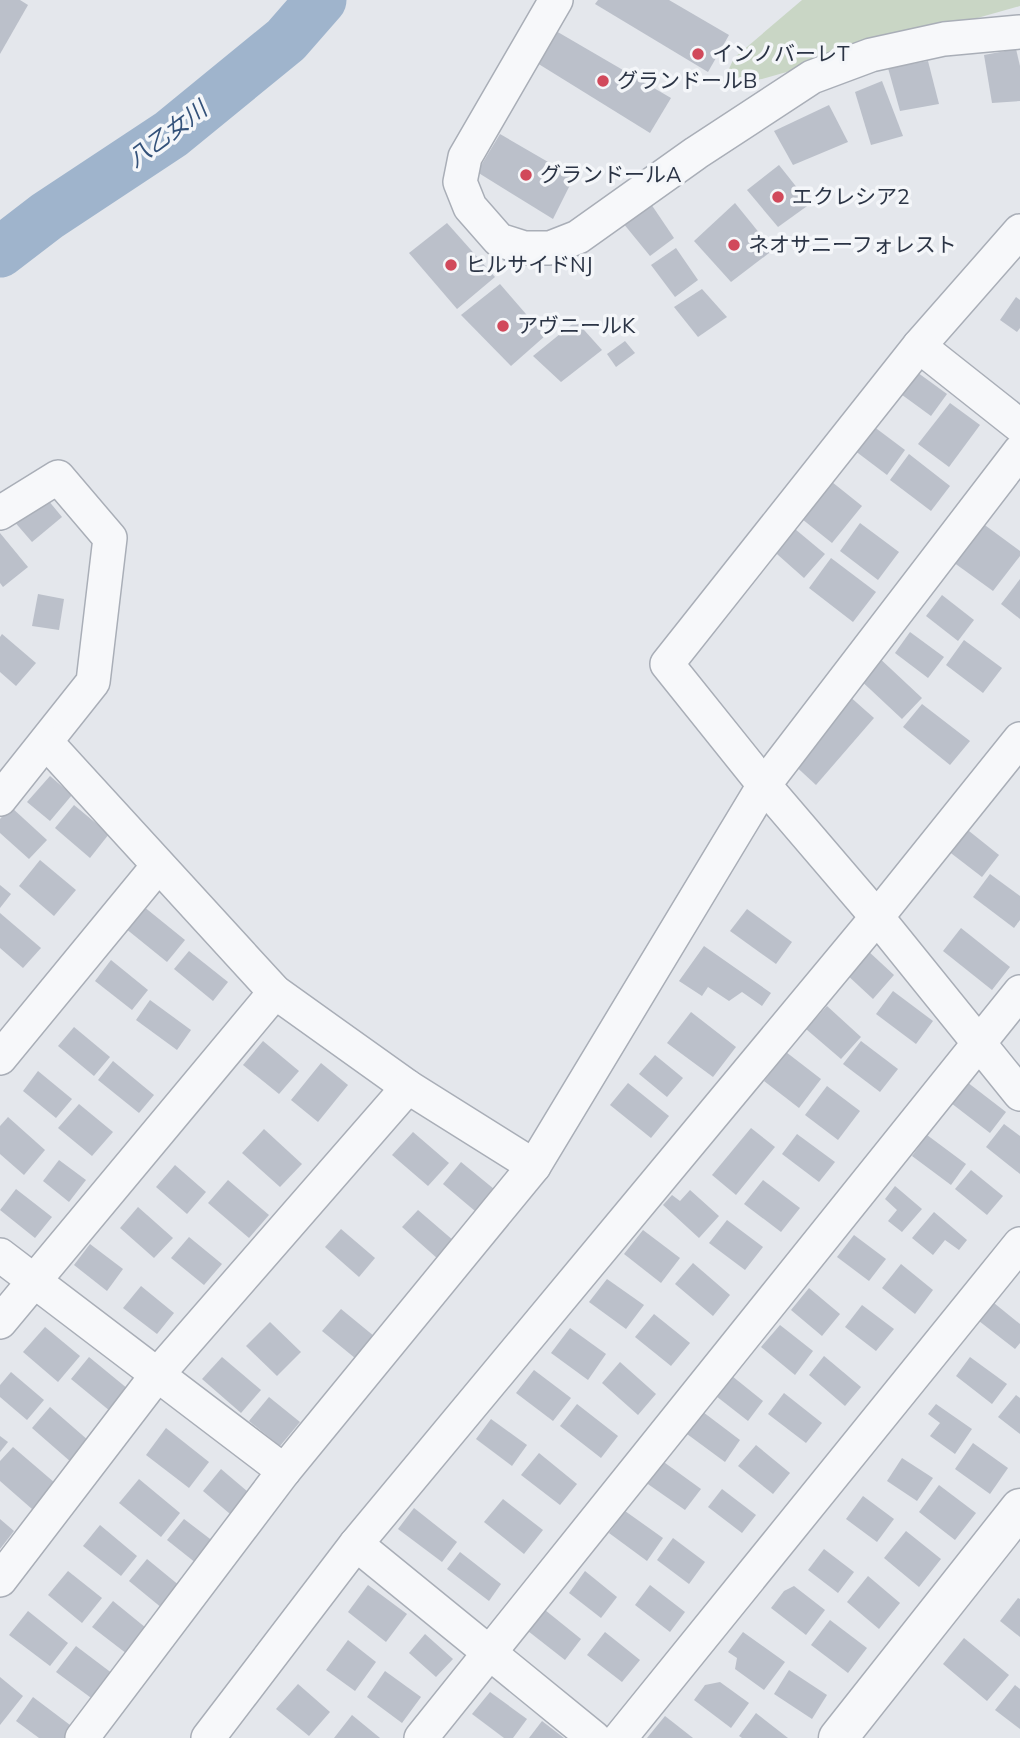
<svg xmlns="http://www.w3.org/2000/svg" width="1020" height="1738" viewBox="0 0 1020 1738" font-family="Mulish,'Noto Sans JP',sans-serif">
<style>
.green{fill:#c9d6c5}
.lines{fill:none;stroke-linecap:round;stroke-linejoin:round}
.river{stroke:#9fb4cc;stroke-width:51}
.building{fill:#bbc0ca}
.minor-casing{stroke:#a9aeb7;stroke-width:36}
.tertiary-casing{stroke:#a9aeb7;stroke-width:41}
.minor{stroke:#f7f8fa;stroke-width:33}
.tertiary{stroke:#f7f8fa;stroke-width:38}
.poi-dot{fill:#d1495b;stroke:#f4f6f9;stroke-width:2.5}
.labels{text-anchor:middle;stroke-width:7;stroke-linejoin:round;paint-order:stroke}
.poi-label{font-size:21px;fill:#2b3445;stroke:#f4f6f9;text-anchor:start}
.water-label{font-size:23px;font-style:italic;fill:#34527a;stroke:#f4f6f9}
</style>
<rect width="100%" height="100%" fill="#e4e7ec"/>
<polygon class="green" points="802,0 1020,0 1020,6 762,79 721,86 734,58"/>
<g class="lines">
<polyline class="river" points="0,252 47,216 171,134 286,40 321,0"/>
</g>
<g class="building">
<polygon points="0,0 20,0 28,5 0,54"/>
<polygon points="598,0 669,0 729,35 708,72 595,4"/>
<polygon points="556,31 671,98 650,133 537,63"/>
<polygon points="1016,49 1020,66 1020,101 992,103 984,55"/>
<polygon points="928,61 939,104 900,111 888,68"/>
<polygon points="882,81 903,136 871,145 855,92"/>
<polygon points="829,105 848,142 793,165 774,131"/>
<polygon points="500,134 574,177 553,219 477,172"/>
<polygon points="779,165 810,204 778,227 747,190"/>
<polygon points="735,203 773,250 731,282 694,241"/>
<polygon points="651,204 674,238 650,256 623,223"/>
<polygon points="447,223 495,277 457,309 409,253"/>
<polygon points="676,248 698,280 675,297 651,265"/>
<polygon points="500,284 545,336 511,366 461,315"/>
<polygon points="702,289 727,317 698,337 674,307"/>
<polygon points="1016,297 1020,300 1020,328 1017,332 1000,320"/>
<polygon points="576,321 602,350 561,382 533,356"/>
<polygon points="625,341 635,353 616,367 607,354"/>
<polygon points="910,367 947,394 931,416 894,389"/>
<polygon points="950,403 980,425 949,467 918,444"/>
<polygon points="869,423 905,450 887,475 850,447"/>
<polygon points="909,454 950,486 931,511 890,480"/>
<polygon points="827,478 862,506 832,543 797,515"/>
<polygon points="43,494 62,517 32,542 13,520"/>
<polygon points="860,523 899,552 878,580 840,551"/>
<polygon points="982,523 1020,551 1020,556 993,591 953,562"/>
<polygon points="789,524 825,554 804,578 769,547"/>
<polygon points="0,533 28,567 3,587 0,583"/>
<polygon points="831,558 876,592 853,622 809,588"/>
<polygon points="1020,579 1020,619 1001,604"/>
<polygon points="38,594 64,599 59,630 32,626"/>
<polygon points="942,595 974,620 958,641 926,616"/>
<polygon points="910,632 944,657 928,678 895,653"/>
<polygon points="2,634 36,663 16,686 0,672 0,637"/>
<polygon points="964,640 1002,668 983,693 946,665"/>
<polygon points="876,655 922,698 902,719 856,676"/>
<polygon points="848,695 874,718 816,785 790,761"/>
<polygon points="922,704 970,741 950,765 903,727"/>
<polygon points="50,776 72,795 50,821 27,802"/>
<polygon points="74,805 109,834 90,858 55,828"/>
<polygon points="11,807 47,840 29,859 0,833 0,819"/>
<polygon points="969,831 999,855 982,877 943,847 953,835"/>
<polygon points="40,860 76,890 54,916 19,886"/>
<polygon points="990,874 1020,896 1020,920 1014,928 973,897"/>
<polygon points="0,885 11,894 0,908"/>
<polygon points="143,906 185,940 167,962 125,928"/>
<polygon points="747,909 792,942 776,964 730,931"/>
<polygon points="0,913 41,948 23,968 0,948"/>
<polygon points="961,928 1010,967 992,990 943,951"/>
<polygon points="704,946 771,993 762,1006 742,992 729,1001 708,987 702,996 679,981"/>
<polygon points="867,950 894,975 873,999 845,973"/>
<polygon points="189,951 228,982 213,1001 174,969"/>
<polygon points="111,960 148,990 132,1010 95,981"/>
<polygon points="893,991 933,1021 916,1044 876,1014"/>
<polygon points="150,1000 191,1030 177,1050 136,1020"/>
<polygon points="827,1006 861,1037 841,1059 806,1029"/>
<polygon points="691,1012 736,1047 713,1077 667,1043"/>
<polygon points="74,1027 110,1057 94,1076 58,1046"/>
<polygon points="263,1041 299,1071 279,1094 243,1065"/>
<polygon points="861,1041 898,1069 880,1092 843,1064"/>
<polygon points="786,1052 821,1079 799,1108 764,1081"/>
<polygon points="655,1055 683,1078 667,1097 639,1074"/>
<polygon points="113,1061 154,1095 139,1113 98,1080"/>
<polygon points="321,1063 348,1085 318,1122 291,1100"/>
<polygon points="38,1071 72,1099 56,1118 23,1091"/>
<polygon points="967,1082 1006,1112 990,1133 951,1103"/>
<polygon points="628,1083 669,1116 651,1138 610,1105"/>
<polygon points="827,1086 860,1111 838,1140 805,1115"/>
<polygon points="79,1104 113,1132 92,1156 58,1128"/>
<polygon points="8,1117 45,1150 24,1175 0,1154 0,1126"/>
<polygon points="1004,1124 1020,1136 1020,1174 986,1147"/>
<polygon points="751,1128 775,1147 736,1195 712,1175"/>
<polygon points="264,1129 302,1164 280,1187 242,1153"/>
<polygon points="413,1132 449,1163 428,1186 392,1155"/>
<polygon points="797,1134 835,1162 819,1182 782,1154"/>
<polygon points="927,1135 966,1164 951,1185 912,1156"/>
<polygon points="59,1160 86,1180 69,1202 43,1181"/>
<polygon points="461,1162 494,1189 475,1211 443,1184"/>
<polygon points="175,1165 206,1192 187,1214 156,1187"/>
<polygon points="971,1170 1003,1196 987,1215 955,1189"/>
<polygon points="228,1180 269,1215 249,1238 208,1203"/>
<polygon points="763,1180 800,1208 781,1232 744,1204"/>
<polygon points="895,1186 922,1209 902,1232 888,1221 897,1210 885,1199"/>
<polygon points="16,1189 52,1217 35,1238 0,1210"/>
<polygon points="690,1190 719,1216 699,1238 663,1205 672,1195 680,1201"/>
<polygon points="138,1207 173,1238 154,1258 120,1228"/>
<polygon points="418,1210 454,1241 438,1259 402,1227"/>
<polygon points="934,1212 967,1240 959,1250 945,1240 933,1255 912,1238"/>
<polygon points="727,1220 763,1247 745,1270 709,1243"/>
<polygon points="341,1229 375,1258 359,1277 325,1247"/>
<polygon points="643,1230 680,1258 661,1283 624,1254"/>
<polygon points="854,1235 886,1259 869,1281 837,1257"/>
<polygon points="189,1237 222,1264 204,1285 171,1258"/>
<polygon points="90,1244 123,1269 107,1291 74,1265"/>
<polygon points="693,1263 730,1295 713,1316 675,1284"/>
<polygon points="901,1264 933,1290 915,1314 882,1288"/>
<polygon points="607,1279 644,1305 626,1329 589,1302"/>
<polygon points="141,1286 174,1313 157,1334 123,1308"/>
<polygon points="809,1288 840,1314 822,1336 791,1310"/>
<polygon points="994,1303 1020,1324 1020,1343 1015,1349 979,1321"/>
<polygon points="862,1305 894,1329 876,1351 845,1327"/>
<polygon points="341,1309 380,1341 361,1363 322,1331"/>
<polygon points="654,1314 690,1343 671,1366 635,1337"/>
<polygon points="270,1322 301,1352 277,1376 246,1346"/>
<polygon points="780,1325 813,1351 795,1375 761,1347"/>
<polygon points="45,1327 80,1356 58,1382 23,1352"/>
<polygon points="570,1328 606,1354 588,1380 551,1353"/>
<polygon points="824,1356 861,1387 845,1406 809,1375"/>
<polygon points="89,1357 128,1389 110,1411 71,1379"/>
<polygon points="222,1357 261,1390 241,1413 202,1379"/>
<polygon points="970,1357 1007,1384 992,1404 956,1376"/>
<polygon points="620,1362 656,1394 638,1415 602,1383"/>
<polygon points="534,1370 571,1398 553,1421 516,1393"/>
<polygon points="11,1372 44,1400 27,1420 0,1397 0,1385"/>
<polygon points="732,1376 763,1401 748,1421 716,1396"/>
<polygon points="784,1393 822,1423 806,1443 768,1414"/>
<polygon points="1016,1395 1020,1398 1020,1434 998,1417"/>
<polygon points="269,1397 300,1422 280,1446 249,1421"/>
<polygon points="577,1404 618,1436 601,1458 560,1426"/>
<polygon points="936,1404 972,1429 955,1454 930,1436 940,1423 928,1414"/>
<polygon points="50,1407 89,1441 71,1462 32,1428"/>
<polygon points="703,1412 740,1440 725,1462 687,1434"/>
<polygon points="491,1419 527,1445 512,1466 476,1439"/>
<polygon points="166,1428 209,1462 189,1488 146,1455"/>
<polygon points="0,1436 8,1442 0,1452"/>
<polygon points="973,1443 1008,1468 990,1494 955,1469"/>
<polygon points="756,1445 790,1473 773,1494 738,1466"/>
<polygon points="13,1447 55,1483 32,1509 0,1481 0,1461"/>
<polygon points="539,1453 577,1484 560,1505 521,1475"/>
<polygon points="902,1458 933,1478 917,1501 887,1481"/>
<polygon points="661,1460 701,1489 685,1510 645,1482"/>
<polygon points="221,1469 254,1497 236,1519 203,1491"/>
<polygon points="139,1479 180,1513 161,1537 119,1503"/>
<polygon points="939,1485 976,1513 955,1540 919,1512"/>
<polygon points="722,1489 756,1515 742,1533 708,1507"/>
<polygon points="863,1496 894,1519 877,1542 846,1519"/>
<polygon points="503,1499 543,1530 524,1554 484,1522"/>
<polygon points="414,1508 457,1542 442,1562 398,1529"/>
<polygon points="625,1511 663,1538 647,1561 609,1533"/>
<polygon points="0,1519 14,1531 0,1549"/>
<polygon points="184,1519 218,1545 201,1567 167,1540"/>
<polygon points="100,1525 137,1556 121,1576 83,1546"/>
<polygon points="906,1531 941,1559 919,1587 884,1558"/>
<polygon points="673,1538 705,1562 689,1584 657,1560"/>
<polygon points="824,1549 854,1572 838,1593 808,1570"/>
<polygon points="460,1552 501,1584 489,1601 447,1569"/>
<polygon points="147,1559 186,1591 168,1613 129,1581"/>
<polygon points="68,1571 102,1598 82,1623 48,1595"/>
<polygon points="585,1571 617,1597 601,1618 569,1593"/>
<polygon points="868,1576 900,1603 879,1629 847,1602"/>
<polygon points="368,1585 407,1614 386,1642 348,1612"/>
<polygon points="650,1585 685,1612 670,1632 635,1605"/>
<polygon points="794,1586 825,1610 806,1635 771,1608 784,1591"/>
<polygon points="1018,1598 1020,1599 1020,1637 1000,1621"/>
<polygon points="113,1601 151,1632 131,1657 92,1627"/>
<polygon points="545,1610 581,1639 565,1660 528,1631"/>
<polygon points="28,1611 68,1643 50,1666 9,1635"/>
<polygon points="830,1620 867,1648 848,1673 811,1645"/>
<polygon points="605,1632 640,1660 622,1682 587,1655"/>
<polygon points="743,1632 785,1662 764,1690 735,1669 737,1658 728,1652"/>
<polygon points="425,1634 453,1659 436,1677 409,1653"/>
<polygon points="964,1638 1009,1675 987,1701 943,1664"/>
<polygon points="348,1640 376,1662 355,1691 326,1670"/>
<polygon points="76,1646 117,1677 98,1703 56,1672"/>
<polygon points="789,1670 827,1695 812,1719 774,1694"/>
<polygon points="385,1671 421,1697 402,1723 367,1697"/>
<polygon points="0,1677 23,1696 0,1725"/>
<polygon points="720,1682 749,1703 731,1728 694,1700 705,1685"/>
<polygon points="298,1684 330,1712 309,1736 276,1709"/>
<polygon points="1015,1685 1020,1689 1020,1729 995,1710"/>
<polygon points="490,1692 527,1719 513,1738 504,1738 472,1714"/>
<polygon points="33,1697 74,1728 66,1738 39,1738 16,1721"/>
<polygon points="756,1713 788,1738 742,1738 739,1736"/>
<polygon points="352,1715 380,1738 334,1738"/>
<polygon points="665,1716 693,1738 647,1738"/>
<polygon points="542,1721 564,1738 529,1738"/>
</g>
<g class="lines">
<g class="minor-casing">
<g id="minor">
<polyline points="556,0 465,157 460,182 470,207 499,240 524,248 550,248 578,237 696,153 812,77 871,55 944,39 1020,32"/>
<polyline points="1020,231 919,346 667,664 764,785 877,917 1020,1094"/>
<polyline points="919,346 1020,426"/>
<polyline points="0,513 58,477 110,538 93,682 0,799"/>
<polyline points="46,742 275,992 408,1087 534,1166"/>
<polyline points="0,1058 158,866"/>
<polyline points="0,1255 284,1471"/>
<polyline points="0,1322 275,992"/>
<polyline points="356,1544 594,1738"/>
<polyline points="0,1580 157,1375 408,1087"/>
<polyline points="82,1738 284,1471 534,1166 764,785 1020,451"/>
<polyline points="208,1738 356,1544 877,917 1020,739"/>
<polyline points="421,1738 1020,992"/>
<polyline points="620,1738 1020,1244"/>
</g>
</g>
<g class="tertiary-casing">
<polyline id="tertiary" points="838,1738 1020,1508"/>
</g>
<use href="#minor" class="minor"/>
<use href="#tertiary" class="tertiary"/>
</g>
<g class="poi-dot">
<circle cx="698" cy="54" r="7"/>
<circle cx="603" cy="81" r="7"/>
<circle cx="526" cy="175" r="7"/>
<circle cx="778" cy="197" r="7"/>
<circle cx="734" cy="245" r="7"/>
<circle cx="451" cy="265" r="7"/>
<circle cx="503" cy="326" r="7"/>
</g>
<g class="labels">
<g class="poi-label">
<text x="712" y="61">インノバーレT</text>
<text x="617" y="88">グランドールB</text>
<text x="540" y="182">グランドールA</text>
<text x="792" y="204">エクレシア2</text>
<text x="748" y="252">ネオサニーフォレスト</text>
<text x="465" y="272">ヒルサイドNJ</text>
<text x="517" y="333">アヴニールK</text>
</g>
<g class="water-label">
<text transform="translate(167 134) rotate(-37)" y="8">八乙女川</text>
</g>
</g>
</svg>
